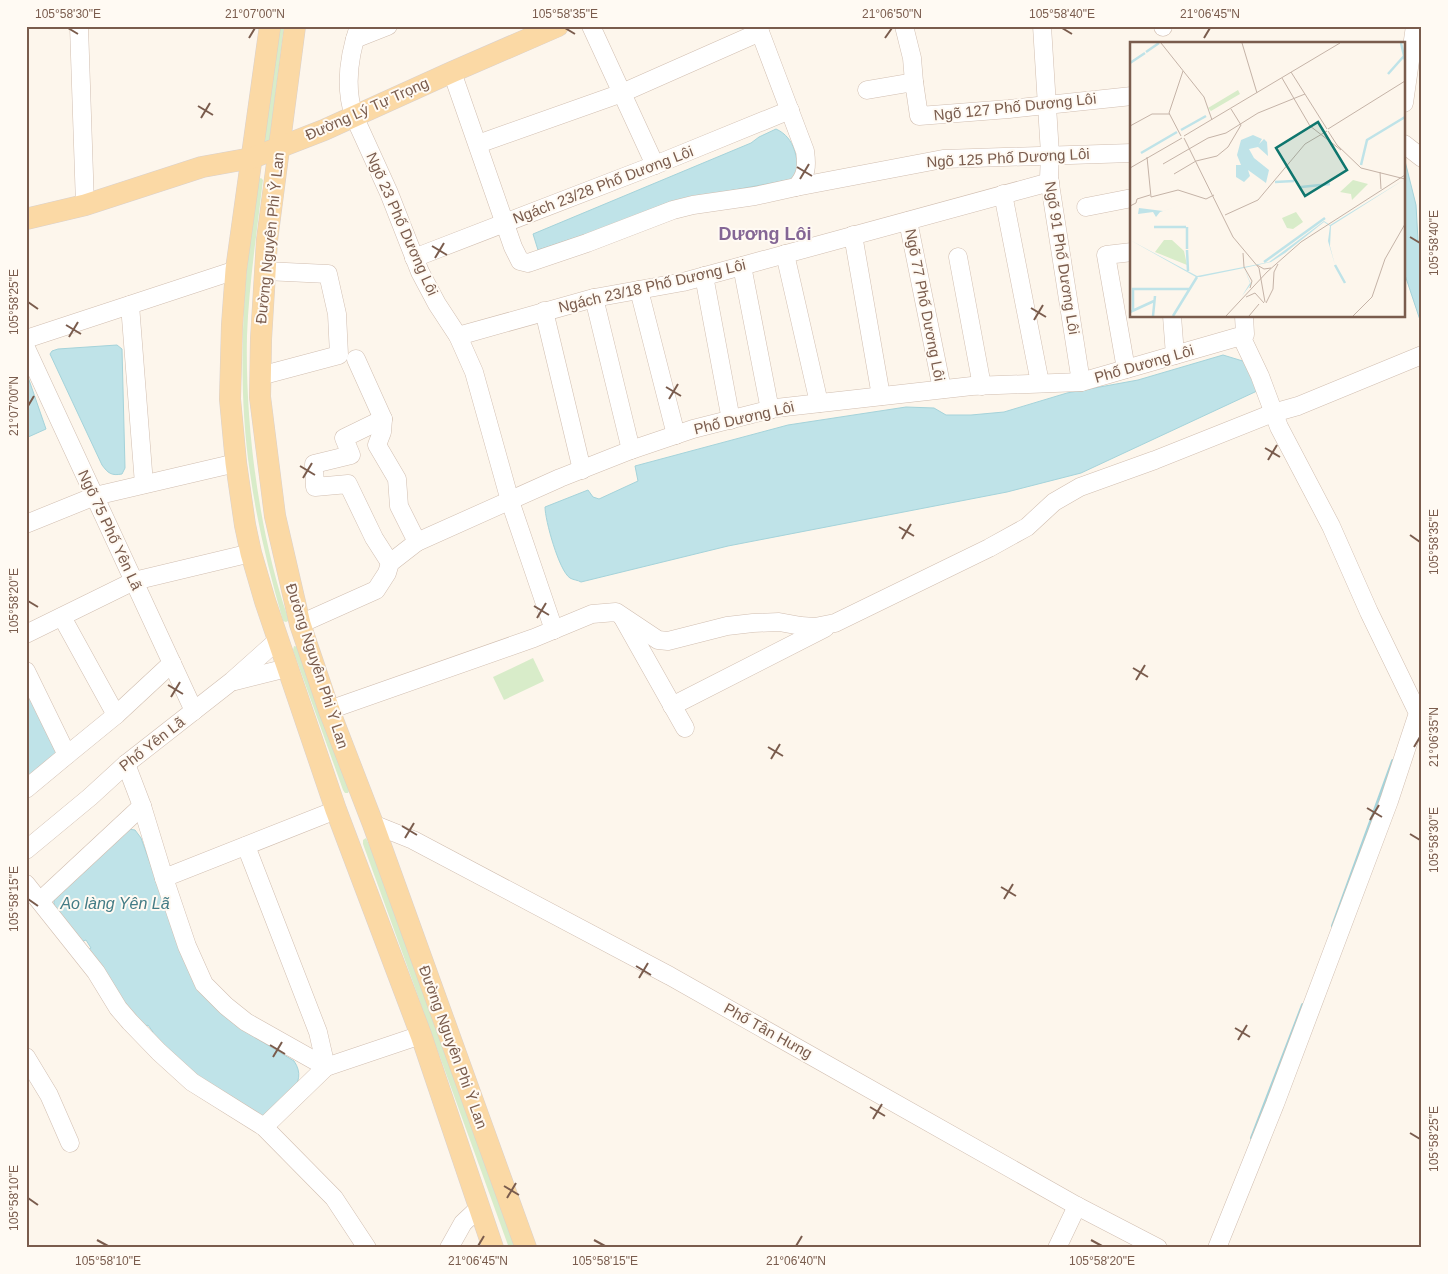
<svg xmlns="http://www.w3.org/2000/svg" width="1448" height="1274" viewBox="0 0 1448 1274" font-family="Helvetica,sans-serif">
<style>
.green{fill:#d8ecc9}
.water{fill:#bfe3e8;stroke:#a5d3da}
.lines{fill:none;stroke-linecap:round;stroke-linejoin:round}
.stream{stroke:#a5d3da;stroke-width:4}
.minor-casing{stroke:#d1beb0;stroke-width:19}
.major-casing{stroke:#dad1cd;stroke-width:22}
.minor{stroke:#fff;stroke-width:18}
.major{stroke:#fbd9a5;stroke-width:21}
.ticks{fill:none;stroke:#7a5c4d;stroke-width:2}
.labels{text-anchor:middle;stroke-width:4;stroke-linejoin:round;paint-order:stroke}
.street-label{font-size:15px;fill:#7a5c4d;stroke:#fffaf3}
.water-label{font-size:16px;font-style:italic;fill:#437c86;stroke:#fffaf3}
.quarter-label{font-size:18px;font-weight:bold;fill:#846695;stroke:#fffaf3}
.inset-river{fill:none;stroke:#bfe3e8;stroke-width:2.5}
.inset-road{fill:none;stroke:#c5b3a7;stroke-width:1}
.view{fill:#0f766e;fill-opacity:0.15;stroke:#0f766e;stroke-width:2.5}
.inset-edge{fill:none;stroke:#7a5c4d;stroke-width:2.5}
.neatline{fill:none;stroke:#7a5c4d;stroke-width:2}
.ticks-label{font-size:12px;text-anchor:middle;fill:#7a5c4d}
</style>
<rect width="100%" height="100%" fill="#fdf6ec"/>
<g class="green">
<polygon points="279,26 284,26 269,145 263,142"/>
<path d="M 261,178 L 263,180 C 257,232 249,283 247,336 C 245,426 259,533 288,618 L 288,621 L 286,622 L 283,621 C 269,572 257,523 250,473 C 242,418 241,362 244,307 C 246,264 253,221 259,179 Z"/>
<polygon points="294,646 298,647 349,791 348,793 345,793 343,790 293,650"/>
<polygon points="533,658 544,681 504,700 493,677"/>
<polygon points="366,838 371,849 515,1248 509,1248 363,844 363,840"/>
</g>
<g class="water">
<path d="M 776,129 C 796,138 797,159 799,178 L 669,202 L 602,229 L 538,250 L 533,234 L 751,143 L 759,137 Z"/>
<polygon points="1404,157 1416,205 1418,240 1422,248 1422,326 1404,272"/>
<path d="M 117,345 L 122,349 L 125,468 L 122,474 C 111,476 108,473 102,465 L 50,354 L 52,351 L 58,349 Z"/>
<path d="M 1223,355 L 1246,362 L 1257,391 L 1081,473 L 1007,492 L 728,546 L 581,582 C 578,580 573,580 570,578 C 559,571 545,520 545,507 L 588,490 L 593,497 L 599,499 L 638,481 L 635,466 L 788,425 L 906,407 L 934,408 L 946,415 L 971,415 L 1004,412 L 1067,393 L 1138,380 Z"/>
<polygon points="26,377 28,377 46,429 26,438"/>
<polygon points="26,690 61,751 26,782"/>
<path d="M 128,829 L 135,830 L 141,838 L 188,968 L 202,995 L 219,1012 L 238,1027 L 294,1061 C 310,1084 282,1101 267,1116 L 259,1115 L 212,1088 L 150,1036 L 153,1032 L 148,1025 L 143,1028 L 86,951 L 91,948 L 86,940 L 81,942 L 54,905 L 54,899 Z"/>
</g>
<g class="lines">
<g class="stream">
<polyline points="1333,926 1393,761"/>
<polyline points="1252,1138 1303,1005"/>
</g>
<g class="minor-casing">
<g id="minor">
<polyline points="79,26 85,205"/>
<path d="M 359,26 C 349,55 344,86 354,116 L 389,193 L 420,272 L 437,304 L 458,336 L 474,372 L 510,501 L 554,630"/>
<polyline points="591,26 655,165"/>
<polyline points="904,26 912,58 914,82"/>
<polyline points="1042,26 1050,154 1049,178 1081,382"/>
<polyline points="1163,27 1163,26"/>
<polyline points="355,39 388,26"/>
<path d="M 452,72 L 513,247 L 520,261 L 528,263 L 587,243 L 673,210 L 693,205 L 755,196 L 796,187 C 807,176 807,165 805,151 L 760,32"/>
<polyline points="867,90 914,82 919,116 1009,109 1132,96"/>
<polyline points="1404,103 1415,26"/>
<polyline points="478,144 622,93 760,32 757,26"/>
<polyline points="1404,144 1422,158"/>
<polyline points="796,187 943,159 1132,153"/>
<polyline points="1003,194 1040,383"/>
<polyline points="1086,207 1132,198"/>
<polyline points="908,221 942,389"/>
<polyline points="853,235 881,396"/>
<polyline points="785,254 819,403"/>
<polyline points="958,257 982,386"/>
<polyline points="414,258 655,165 790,110"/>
<polyline points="742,266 770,410"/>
<polyline points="704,276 731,420"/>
<polyline points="639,290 676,435"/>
<polyline points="594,298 631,450"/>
<polyline points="130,305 144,484"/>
<polyline points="544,311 582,470"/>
<polyline points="1172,316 1175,355"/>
<polyline points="458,336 594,298 683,282 1050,182"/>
<polyline points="26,339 236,270"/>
<polyline points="26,348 194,711"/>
<polyline points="356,359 383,419 382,432 377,445 397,479 399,506 417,542"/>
<polyline points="1126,369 1106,255 1132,252"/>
<polyline points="260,376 339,355 337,314 328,274 265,271"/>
<polyline points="383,419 344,438 351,455 314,464 315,487 348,484 374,538 390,563"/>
<polyline points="26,524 95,496 236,463"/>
<polyline points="62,617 116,715"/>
<polyline points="623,618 685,728"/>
<polyline points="300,624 376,590 387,573 390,563 417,542 560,478 631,450 693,429 776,408 972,386 1081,382 1241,336 1245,334 1244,316"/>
<polyline points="26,634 134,581 251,553"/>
<polyline points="26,671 67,755 26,789"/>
<polyline points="235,681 287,668"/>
<polyline points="672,706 825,628"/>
<polyline points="329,710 534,638 592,614 616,612 658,640 668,641 727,626 753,623 779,622 801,626 815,627 835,623 989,548 1027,527 1054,502 1080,487 1155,460 1273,413 1298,406 1422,355"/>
<polyline points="67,755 116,715 172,663"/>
<polyline points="126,764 142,806 164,878 336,810"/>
<polyline points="373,824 413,840 670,976 1077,1206 1158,1248"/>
<polyline points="246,846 318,1032 326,1067"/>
<polyline points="26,850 90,797 126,764 232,681 278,640"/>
<polyline points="164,878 187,946 204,984 226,1006 246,1022 326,1067"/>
<polyline points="26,884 96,972 118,1008 130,1022 159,1052 192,1082 264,1127 334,1198 367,1248"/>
<polyline points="41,900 142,806"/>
<polyline points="26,1057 49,1095 70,1143"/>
<polyline points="264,1127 326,1067 421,1035"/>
<polyline points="449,1248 463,1223 479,1208"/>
<polyline points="1057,1248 1077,1206"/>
<polyline points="1217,1248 1275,1104 1389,801 1418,713 1369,612 1331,526 1279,427 1260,376 1241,336"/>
</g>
</g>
<g class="major-casing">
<g id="major">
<polyline points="270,26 236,270 232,325 230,399 236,463 245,525 251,553 265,601 336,810 421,1035 493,1248"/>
<polyline points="295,26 267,240 261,339 260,397 275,516 300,624 329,710 373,824 526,1248"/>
<polyline points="26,219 85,205 202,167 252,158 324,130 452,72 558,26"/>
</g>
</g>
<use href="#minor" class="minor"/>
<use href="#major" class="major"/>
</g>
<path class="ticks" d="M 68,28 L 78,34M 565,28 L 575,34M 1062,28 L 1072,34M 249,38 L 255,28M 885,38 L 892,28M 1204,38 L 1210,28M 198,106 L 213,115M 201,118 L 210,103M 797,167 L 812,176M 800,179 L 809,164M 1410,237 L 1420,243M 432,246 L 447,255M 435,258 L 444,243M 28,302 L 38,309M 1031,308 L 1046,317M 1034,320 L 1043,305M 66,325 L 81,334M 69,337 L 78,322M 666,387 L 681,396M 669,399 L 678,384M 28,406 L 34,396M 1265,448 L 1280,457M 1268,460 L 1277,445M 300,466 L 315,475M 303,478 L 312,463M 899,527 L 914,536M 1410,535 L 1420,542M 902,539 L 911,524M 28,601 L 38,607M 534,606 L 549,615M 537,618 L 546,603M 1133,668 L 1148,677M 1136,680 L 1145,665M 168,685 L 183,694M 171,697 L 180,682M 768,747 L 783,756M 1414,747 L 1420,737M 771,759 L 780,744M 1367,808 L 1382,817M 1370,820 L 1379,805M 402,826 L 417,835M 1410,834 L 1420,840M 405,838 L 414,823M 1001,887 L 1016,896M 28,899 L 38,906M 1004,899 L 1013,884M 636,966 L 651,975M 639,978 L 648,963M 1235,1028 L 1250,1037M 1238,1040 L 1247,1025M 270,1045 L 285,1054M 273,1057 L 282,1042M 870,1107 L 885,1116M 873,1119 L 882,1104M 1410,1133 L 1420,1139M 504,1186 L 519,1195M 28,1198 L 38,1205M 507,1198 L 516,1183M 97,1240 L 108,1246M 594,1240 L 605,1246M 1091,1240 L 1102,1246M 478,1246 L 484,1236M 796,1246 L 802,1236"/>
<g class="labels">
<g class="street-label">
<text transform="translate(1015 107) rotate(-6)" y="5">Ngõ 127 Phố Dương Lôi</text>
<text transform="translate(367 109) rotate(-24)" y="5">Đường Lý Tự Trọng</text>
<text transform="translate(1008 158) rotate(-3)" y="5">Ngõ 125 Phố Dương Lôi</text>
<text transform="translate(603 185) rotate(-21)" y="5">Ngách 23/28 Phố Dương Lôi</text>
<text transform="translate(402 224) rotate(66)" y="5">Ngõ 23 Phố Dương Lôi</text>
<text transform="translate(270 238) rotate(-84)" y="5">Đường Nguyên Phi Ỷ Lan</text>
<text transform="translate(1062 258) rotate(81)" y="5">Ngõ 91 Phố Dương Lôi</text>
<text transform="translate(652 286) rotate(-13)" y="5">Ngách 23/18 Phố Dương Lôi</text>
<text transform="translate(925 305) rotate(79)" y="5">Ngõ 77 Phố Dương Lôi</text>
<text transform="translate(1144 364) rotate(-16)" y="5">Phố Dương Lôi</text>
<text transform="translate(744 418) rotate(-13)" y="5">Phố Dương Lôi</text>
<text transform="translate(110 530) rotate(65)" y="5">Ngõ 75 Phố Yên Lã</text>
<text transform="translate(317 666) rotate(72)" y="5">Đường Nguyên Phi Ỷ Lan</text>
<text transform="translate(152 744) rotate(-38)" y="5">Phố Yên Lã</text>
<text transform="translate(768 1031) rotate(29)" y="5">Phố Tân Hưng</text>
<text transform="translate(453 1047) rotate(70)" y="5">Đường Nguyên Phi Ỷ Lan</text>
</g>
<g class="water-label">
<text x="115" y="909">Ao làng Yên Lã</text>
</g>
<g class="quarter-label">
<text x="765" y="240">Dương Lôi</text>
</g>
</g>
<g transform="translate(1130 42)">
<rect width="275" height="275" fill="#fdf6ec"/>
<path d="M 108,48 L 110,52 L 81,69 L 78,66 ZM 223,138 L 238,142 L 222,158 L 221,152 L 210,150 ZM 166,170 L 173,180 L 163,187 L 157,186 L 152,176 ZM 34,198 L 42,198 L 54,209 L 57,223 L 25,210 Z" fill="#d8ecc9"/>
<path d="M 123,93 L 132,97 L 129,102 L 134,97 L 137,100 L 138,114 L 128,105 L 119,107 L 124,116 L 139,128 L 136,141 L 118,128 L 120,134 L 114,140 L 106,135 L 106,123 L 111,123 L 107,113 L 111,98 ZM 275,137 L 201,184 L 200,204 L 205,223 L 198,199 L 200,184 L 194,180 L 155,211 L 141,220 L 114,226 L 121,242 L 112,254 L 120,241 L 114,226 L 70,235 L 66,235 L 0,198 L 67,234 L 124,223 L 139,220 L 194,179 L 200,183 ZM 52,163 L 30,170 L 26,175 L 23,170 L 8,172 L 9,166 L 33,169 Z" fill="#bfe3e8"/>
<path class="inset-river" d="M 271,1 L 275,18M 16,10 L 29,1M 0,21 L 15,11M 258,32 L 274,14M 51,88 L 76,74M 11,111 L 47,90M 231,123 L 237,98 L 275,75M 145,140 L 164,139M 171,145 L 200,142M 24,185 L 56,185M 57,185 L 57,207M 57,208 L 58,229M 134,220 L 195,176M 205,223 L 215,241M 3,268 L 3,247 L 59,247M 0,270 L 24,259M 23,274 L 25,254M 43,274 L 67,235"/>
<path class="inset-road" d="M 31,1 L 74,55 L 82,78M 112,1 L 127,51M 161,30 L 197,87M 152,36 L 180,84 L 211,108M 0,84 L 22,72 L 40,72M 198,87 L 275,39M 198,89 L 207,103 L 231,126 L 275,137M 51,94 L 39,71 L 53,29M 54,94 L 210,1M 54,96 L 103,195 L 129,226 L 135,260M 17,115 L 21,155 L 48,148 L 76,157 L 84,153M 33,122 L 78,96 L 96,91 L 128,71 L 175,52M 0,126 L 52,96M 250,130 L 251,147M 44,132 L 66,119 L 87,114 L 98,105 L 111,83 L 101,67M 0,164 L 6,161 L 7,157 L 20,153M 95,173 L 128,158 L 175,102 L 197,89M 113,211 L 114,225 L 122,239 L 120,246M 127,223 L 134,227 L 141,226M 116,255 L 125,251 L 134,261M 136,261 L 143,247 L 144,230 L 148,222M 96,274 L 137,230 L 171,200 L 275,133M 119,274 L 129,262M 223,274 L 242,255 L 255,217 L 275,182"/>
<path class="view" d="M 188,80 L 217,128 L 175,154 L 146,106 Z"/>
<rect width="275" height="275" class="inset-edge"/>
</g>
<rect width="1448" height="1274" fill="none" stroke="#fffaf3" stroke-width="55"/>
<rect x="28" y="28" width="1392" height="1218" class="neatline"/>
<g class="ticks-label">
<text x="68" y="18">105°58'30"E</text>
<text x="255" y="18">21°07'00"N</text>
<text x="565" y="18">105°58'35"E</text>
<text x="892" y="18">21°06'50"N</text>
<text x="1062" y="18">105°58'40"E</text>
<text x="1210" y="18">21°06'45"N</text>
<text transform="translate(1434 243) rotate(-90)" y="4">105°58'40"E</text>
<text transform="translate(14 302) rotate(-90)" y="4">105°58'25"E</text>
<text transform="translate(14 406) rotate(-90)" y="4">21°07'00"N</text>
<text transform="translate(1434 542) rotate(-90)" y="4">105°58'35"E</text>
<text transform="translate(14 601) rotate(-90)" y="4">105°58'20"E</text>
<text transform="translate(1434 737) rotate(-90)" y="4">21°06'35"N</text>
<text transform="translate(1434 840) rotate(-90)" y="4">105°58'30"E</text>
<text transform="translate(14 899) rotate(-90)" y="4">105°58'15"E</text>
<text transform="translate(1434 1139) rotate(-90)" y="4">105°58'25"E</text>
<text transform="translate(14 1198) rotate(-90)" y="4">105°58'10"E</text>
<text x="108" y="1265">105°58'10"E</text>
<text x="478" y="1265">21°06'45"N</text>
<text x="605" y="1265">105°58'15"E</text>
<text x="796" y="1265">21°06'40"N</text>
<text x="1102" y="1265">105°58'20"E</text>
</g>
</svg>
